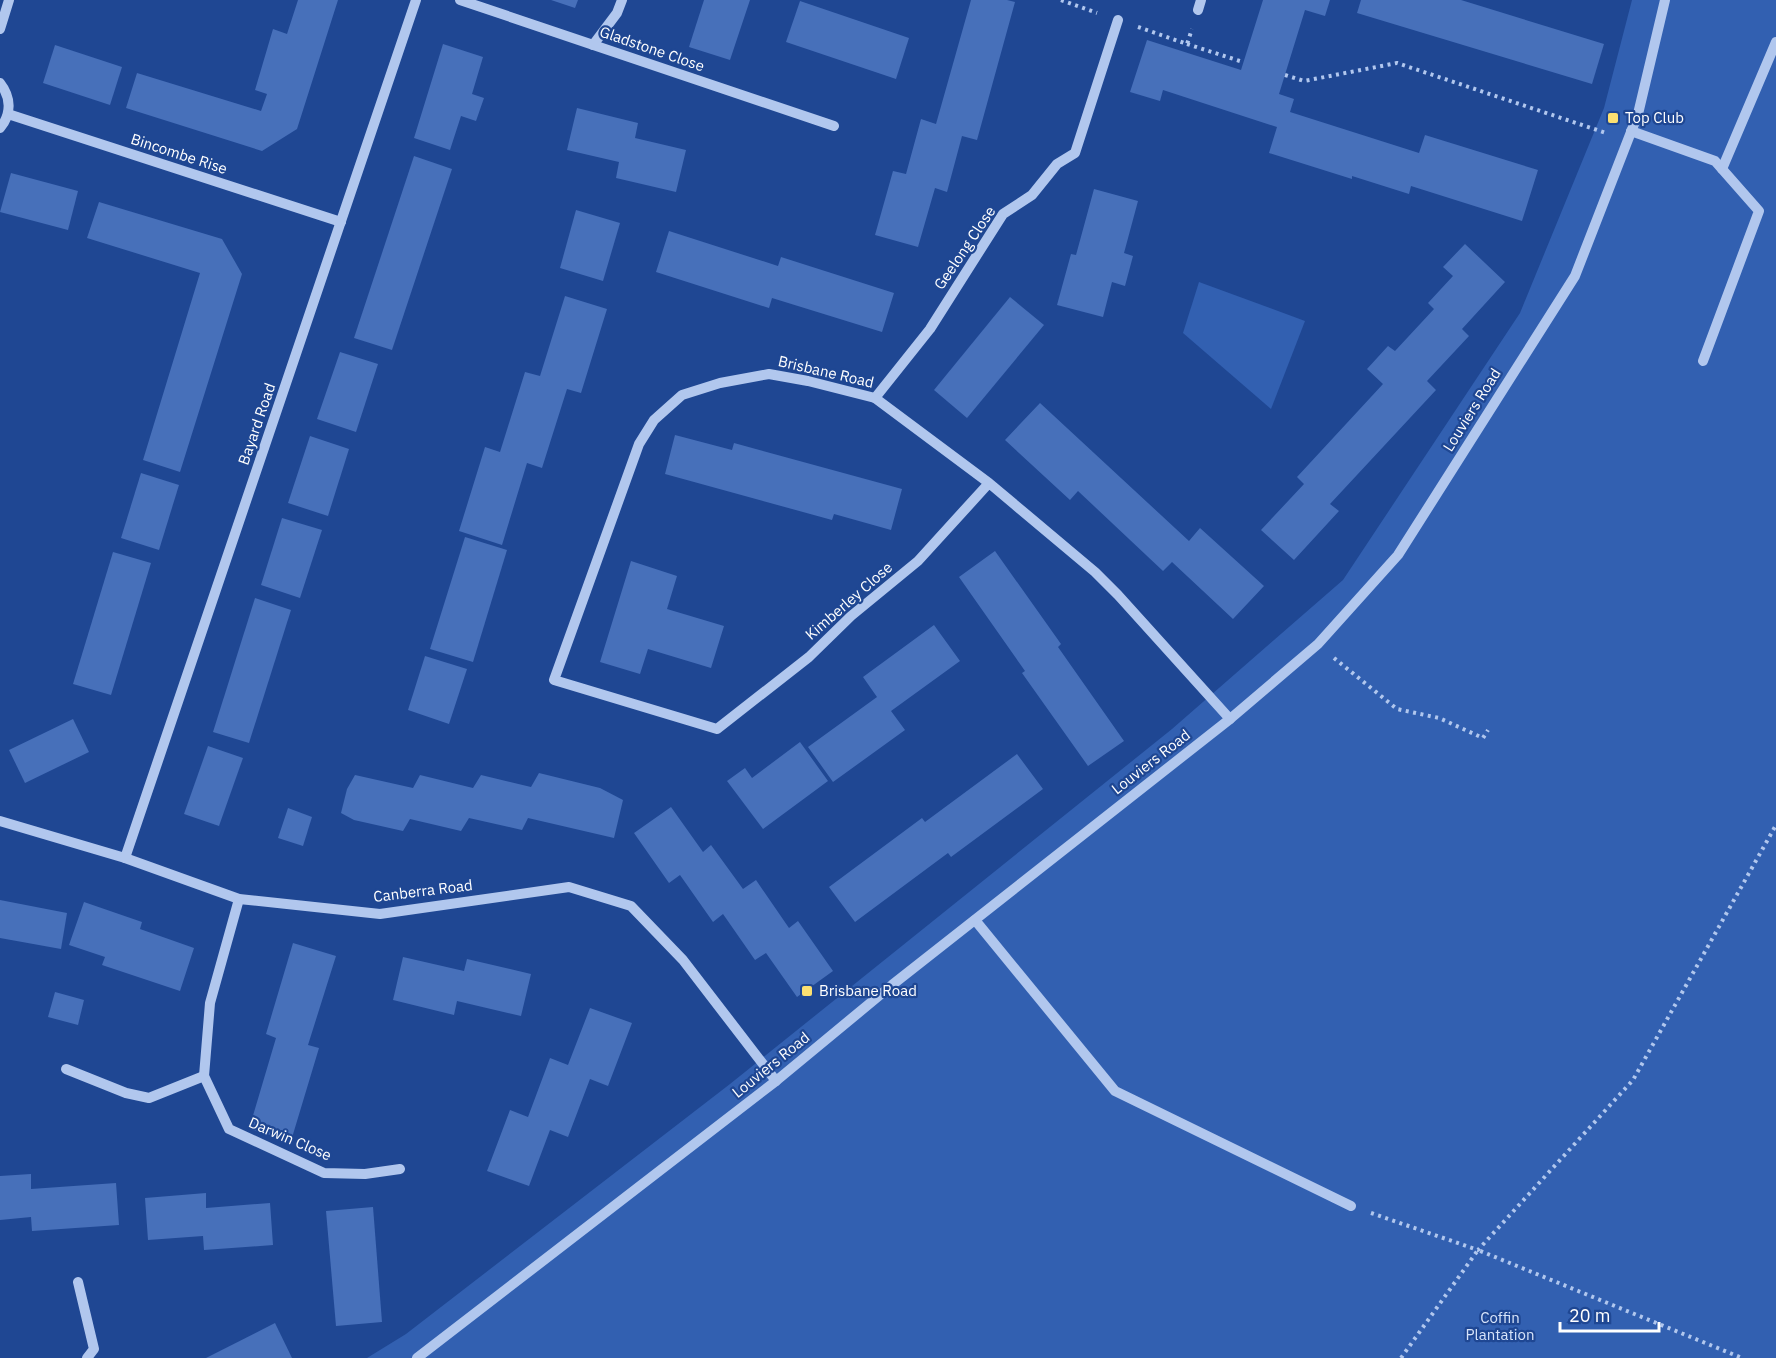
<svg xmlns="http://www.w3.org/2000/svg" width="1776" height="1358" viewBox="0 0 1776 1358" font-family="'IBM Plex Sans',sans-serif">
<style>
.green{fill:#3260b1}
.building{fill:#4770ba}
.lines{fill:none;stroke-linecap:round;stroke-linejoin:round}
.path{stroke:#b1c7ee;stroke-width:4;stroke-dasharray:3 4.5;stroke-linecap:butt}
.minor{stroke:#b1c7ee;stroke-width:10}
.poi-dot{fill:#fce071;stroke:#1f4793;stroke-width:2}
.labels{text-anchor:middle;stroke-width:4.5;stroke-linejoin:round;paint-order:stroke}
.street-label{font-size:15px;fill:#fff;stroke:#1f4793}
.poi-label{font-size:15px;fill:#fff;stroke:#1f4793;text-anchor:start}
.park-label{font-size:15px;fill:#d7e4fa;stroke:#1f4793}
</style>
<rect width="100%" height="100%" fill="#1f4793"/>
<g class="green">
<polygon points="1632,0 1776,0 1776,1358 367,1358 406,1334 730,1084 1172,729 1343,580 1520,313 1604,108"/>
<polygon points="1199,282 1305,321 1271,409 1183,333"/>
</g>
<g class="building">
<polygon points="298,0 338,0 297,129 262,151 126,108 137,73 261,111 267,94 255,90 273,29 287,34"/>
<polygon points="551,0 578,0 575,8"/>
<polygon points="704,0 750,0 730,60 689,47"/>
<polygon points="971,0 1007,0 1015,2 977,140 962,136 947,192 935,188 918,247 875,235 893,171 906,174 921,119 936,124"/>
<polygon points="1263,0 1330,0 1325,16 1305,10 1279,94 1294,99 1290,112 1419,153 1425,135 1538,170 1522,221 1411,186 1409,194 1352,176 1352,179 1269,153 1277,127 1163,90 1160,101 1130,92 1147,40 1241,70"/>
<polygon points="1361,0 1461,0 1604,44 1592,84 1357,13"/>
<polygon points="800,1 909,38 896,79 786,42"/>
<polygon points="443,44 483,57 472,94 484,98 476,121 461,116 450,150 414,138"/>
<polygon points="55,45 122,67 110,105 43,83"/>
<polygon points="577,108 638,123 635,138 686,150 676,192 616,178 619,162 567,150"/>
<polygon points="414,156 452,169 392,350 354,338"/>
<polygon points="11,173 78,191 68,230 0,212"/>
<polygon points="1094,189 1138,201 1124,253 1133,256 1125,286 1112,282 1103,317 1057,305 1071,254 1076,255"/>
<polygon points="99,202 222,239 242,274 180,472 143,460 200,273 87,238"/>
<polygon points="576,210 620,223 603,281 560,268"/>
<polygon points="669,231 778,266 781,257 894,293 882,332 772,298 769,308 656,272"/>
<polygon points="1465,244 1505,282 1462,329 1469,336 1427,381 1436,390 1330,504 1339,511 1294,560 1261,530 1304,484 1297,477 1383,384 1367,369 1388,346 1395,351 1434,309 1428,303 1453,276 1443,267"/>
<polygon points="565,296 607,309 581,393 567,389 542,468 527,463 502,545 459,531 485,447 500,452 525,372 540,376"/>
<polygon points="1010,297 1044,325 967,418 934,390"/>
<polygon points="340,352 378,364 356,432 317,419"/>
<polygon points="1040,403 1189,541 1200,528 1264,586 1233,619 1172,562 1163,571 1078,491 1070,500 1005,440"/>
<polygon points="675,435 732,450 734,443 902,489 891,530 834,514 832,520 665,474"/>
<polygon points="310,436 349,449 328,516 288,503"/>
<polygon points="141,473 179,485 159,550 121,538"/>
<polygon points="282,518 322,530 300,598 261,585"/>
<polygon points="465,537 507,550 473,662 430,649"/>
<polygon points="995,551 1061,644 1058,647 1124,741 1088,766 1022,673 1025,671 959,577"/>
<polygon points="113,552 151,563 111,695 73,684"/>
<polygon points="631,561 677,576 667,609 724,626 711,668 648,649 640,674 600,662"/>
<polygon points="255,598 291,610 249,743 213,732"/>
<polygon points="934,625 960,661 891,711 905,730 833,782 808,747 877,697 863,677"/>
<polygon points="425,656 467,669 449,724 408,710"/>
<polygon points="73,719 89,752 25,783 9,750"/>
<polygon points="800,742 828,781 763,829 727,781 745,768 752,778"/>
<polygon points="208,746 243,758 219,826 184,814"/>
<polygon points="1017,754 1043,789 951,857 948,853 855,922 829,887 922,818 925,822"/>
<polygon points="539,773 600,788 623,800 614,838 528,818 522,830 469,818 461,831 410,819 403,831 354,820 341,813 347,789 355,775 413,788 420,775 473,788 481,775 531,787"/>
<polygon points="671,807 703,852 711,845 743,889 756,880 789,928 798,921 833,971 797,997 766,953 755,960 723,914 713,922 680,875 669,883 634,833"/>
<polygon points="288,808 312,817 303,846 278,838"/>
<polygon points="0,900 67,913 61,949 0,938"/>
<polygon points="84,902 142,922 140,929 194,948 180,991 102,965 105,957 69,945"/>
<polygon points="293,943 336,956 308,1045 319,1048 291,1141 249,1129 276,1038 266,1034"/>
<polygon points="403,957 464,971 467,959 531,974 521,1016 457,1001 454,1015 393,1000"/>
<polygon points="55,992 84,1000 78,1025 48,1017"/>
<polygon points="590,1008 632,1023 608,1086 590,1079 568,1137 550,1130 529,1186 487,1171 510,1110 528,1117 550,1058 568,1065"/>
<polygon points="31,1174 31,1189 116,1183 119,1225 32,1231 31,1217 0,1220 0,1176"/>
<polygon points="206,1193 206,1208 270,1203 273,1245 204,1250 203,1236 148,1240 145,1198"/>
<polygon points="373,1207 382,1322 336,1326 326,1211"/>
<polygon points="275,1323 292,1358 206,1358"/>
</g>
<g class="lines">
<g class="path">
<polyline points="1061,0 1097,13"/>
<polyline points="1138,27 1187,44 1192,29"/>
<polyline points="1187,44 1243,62"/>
<polyline points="1285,75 1304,81 1397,63 1606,133"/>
<polyline points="1334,658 1397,709 1439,718 1483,738 1488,730"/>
<polyline points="1371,1213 1478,1250 1633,1080 1776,825"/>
<polyline points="1401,1358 1478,1250 1742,1358"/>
</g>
<g class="minor">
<polyline points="460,0 834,126"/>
<polyline points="1198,10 1201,0"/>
<polyline points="0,29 9,0"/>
<polyline points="593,45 617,13 622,0"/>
<path d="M 0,83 C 11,97 12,114 0,128"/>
<polyline points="8,114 341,222"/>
<polyline points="1631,131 1715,161 1759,211 1703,361"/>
<polyline points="1722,169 1776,42"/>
<polyline points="875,398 930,329 1003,214 1032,195 1057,164 1075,153 1118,20"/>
<polyline points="989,483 918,561 851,616 809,657 717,729 554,680 639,444 654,420 682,395 720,383 769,374 808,381 875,398 989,483 1095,572 1118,595 1230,719"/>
<polyline points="0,821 125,858 239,899 380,914 569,887 631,906 683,960 776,1081"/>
<polyline points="125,858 416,0"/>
<polyline points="239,899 210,1003 204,1076 229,1129 324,1173 365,1174 400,1169"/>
<polyline points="975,920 1115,1091 1351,1206"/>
<polyline points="66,1069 126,1093 149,1098 204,1076"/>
<polyline points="78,1282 94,1349 87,1358"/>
<polyline points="417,1358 776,1081 892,985 1230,719 1318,644 1398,555 1575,276 1638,114 1665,0"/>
</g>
</g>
<g class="poi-dot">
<rect x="1607" y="112" width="12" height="12" rx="3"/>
<rect x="801" y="985" width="12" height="12" rx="3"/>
</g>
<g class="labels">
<g class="street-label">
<text transform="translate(652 49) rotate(19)" y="5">Gladstone Close</text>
<text transform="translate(179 154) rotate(18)" y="5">Bincombe Rise</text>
<text transform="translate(965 248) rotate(-56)" y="5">Geelong Close</text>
<text transform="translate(826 372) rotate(13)" y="5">Brisbane Road</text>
<text transform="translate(1472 410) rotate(-58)" y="5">Louviers Road</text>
<text transform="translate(257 424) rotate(-71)" y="5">Bayard Road</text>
<text transform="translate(849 601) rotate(-41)" y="5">Kimberley Close</text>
<text transform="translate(1151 762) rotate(-38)" y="5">Louviers Road</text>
<text transform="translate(423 891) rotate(-7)" y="5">Canberra Road</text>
<text transform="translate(771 1065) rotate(-39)" y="5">Louviers Road</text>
<text transform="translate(290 1139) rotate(23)" y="5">Darwin Close</text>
</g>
<g class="poi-label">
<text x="1625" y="123">Top Club</text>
<text x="819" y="996">Brisbane Road</text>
</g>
<g class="park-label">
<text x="1500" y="1323">Coffin<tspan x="1500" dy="17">Plantation</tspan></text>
</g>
</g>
<path d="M1560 1322v9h99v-9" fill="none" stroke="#ffffff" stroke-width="3"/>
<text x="1569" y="1322" font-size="18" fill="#ffffff" stroke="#1f4793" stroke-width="4.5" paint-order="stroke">20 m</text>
</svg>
